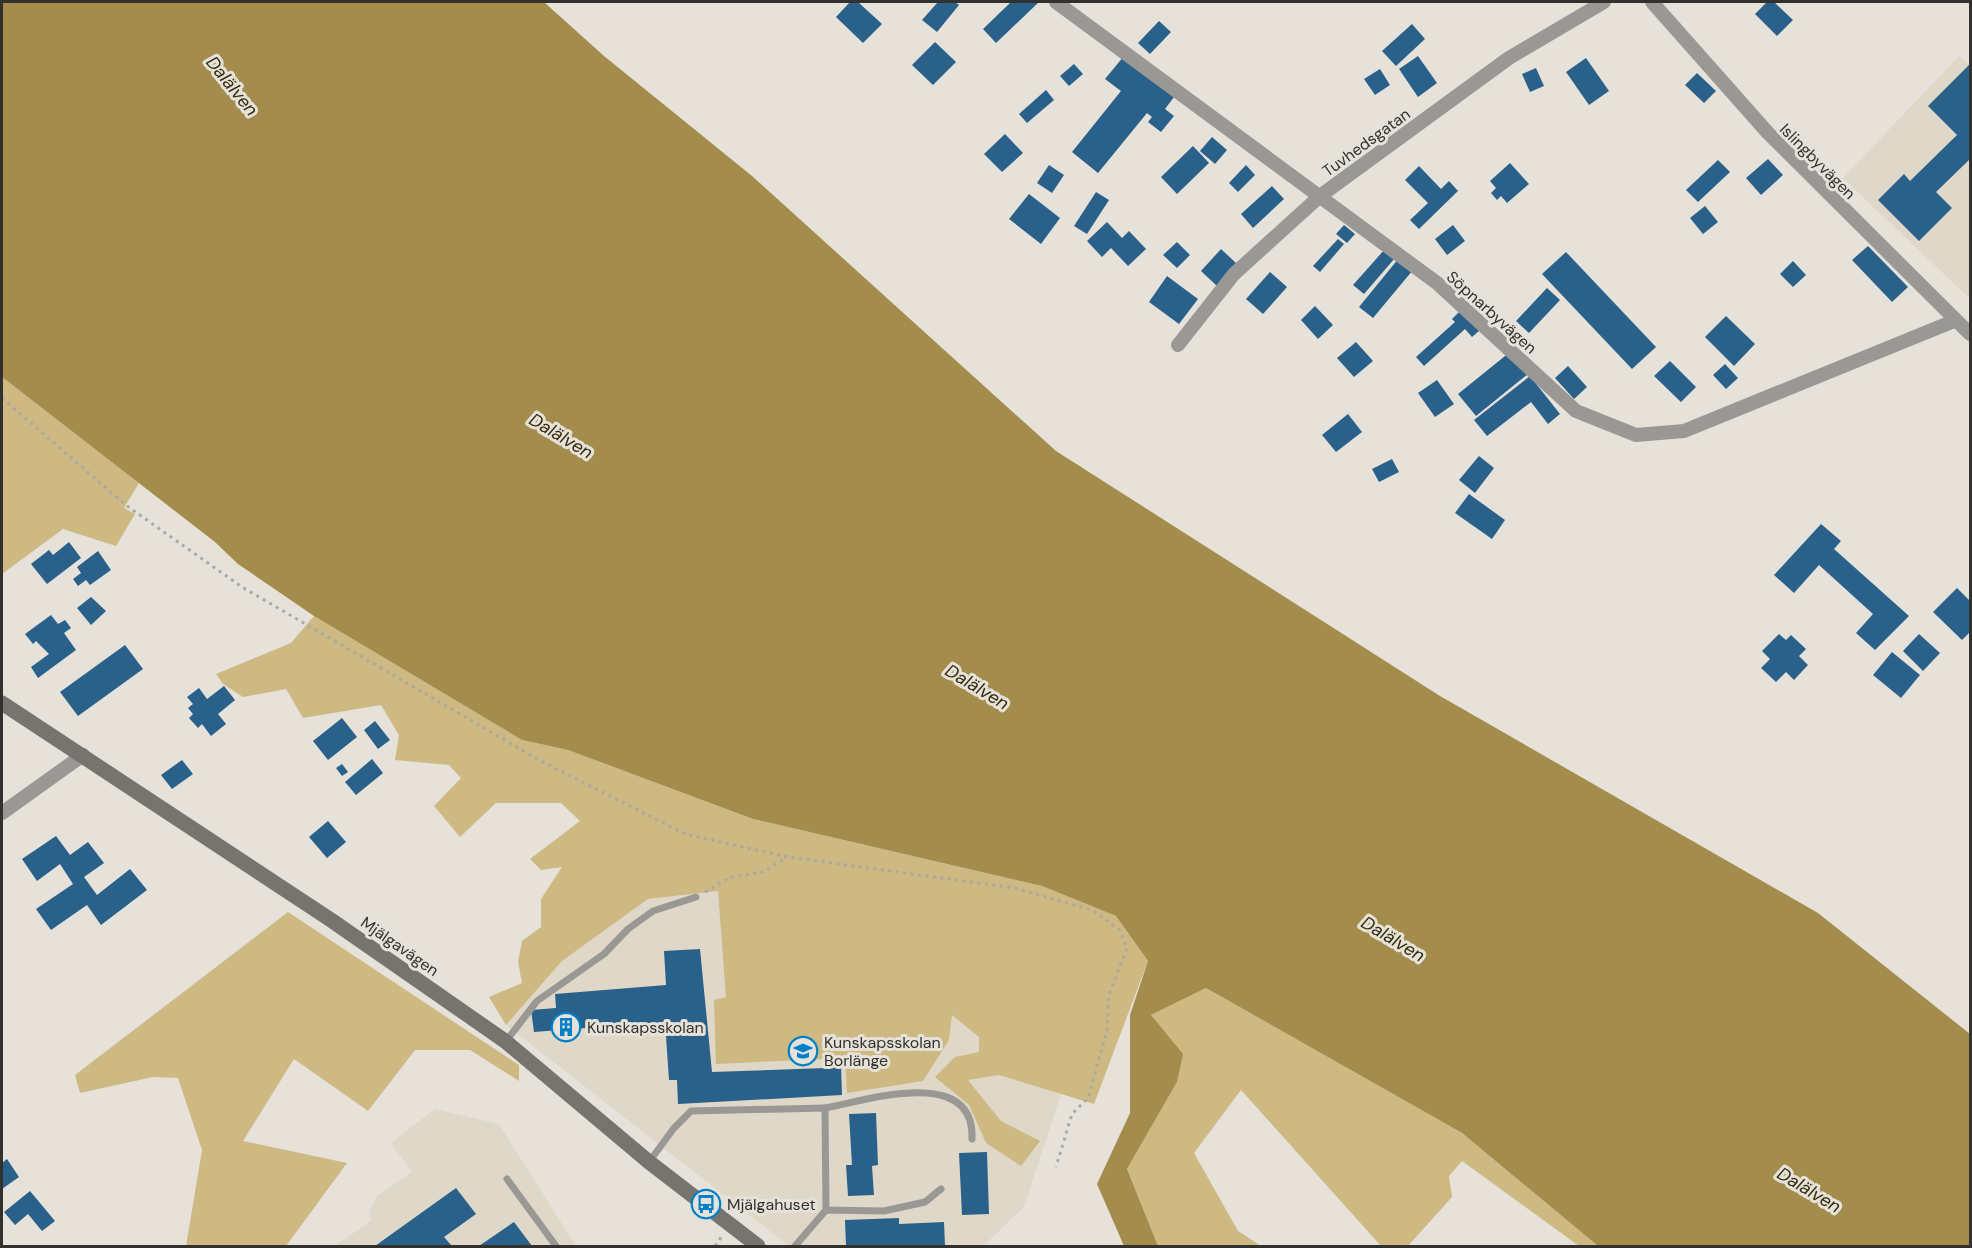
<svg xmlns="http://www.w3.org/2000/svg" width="1972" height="1248" viewBox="0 0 1972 1248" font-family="'DM Sans',sans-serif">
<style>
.built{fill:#dfd8c8}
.green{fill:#ceb983}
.water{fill:#a48c4c}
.building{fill:#2a618a}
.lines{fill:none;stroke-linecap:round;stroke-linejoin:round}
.path{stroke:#aca9a2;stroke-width:3;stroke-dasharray:3 4.5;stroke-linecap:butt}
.lane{stroke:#999894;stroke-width:7}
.street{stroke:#999894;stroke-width:14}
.secondary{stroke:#76746e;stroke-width:15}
.labels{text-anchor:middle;stroke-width:6;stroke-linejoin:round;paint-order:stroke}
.street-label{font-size:16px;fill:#32312d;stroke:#e6e2d9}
.poi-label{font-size:16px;fill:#32312d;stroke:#e6e2d9;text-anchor:start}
.water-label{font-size:18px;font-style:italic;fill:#352a0c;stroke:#e6e2d9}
</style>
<rect width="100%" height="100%" fill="#e6e2d9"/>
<g class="built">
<polygon points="1959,56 1970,66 1970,294 1968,297 1843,178"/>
<polygon points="719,891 789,895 1067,1076 1024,1207 983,1246 789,1246 506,1025 562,961 648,899"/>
<polygon points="435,1109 499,1124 576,1246 335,1246 372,1220 369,1213 377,1196 412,1172 391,1143"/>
</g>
<g class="green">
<polygon points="2,377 139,483 124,508 135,514 116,546 63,529 2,574"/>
<polygon points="314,616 522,740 568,750 753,819 1042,886 1116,916 1148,961 1094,1104 999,1075 968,1080 1001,1121 1040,1141 1021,1166 986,1143 969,1105 935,1077 955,1057 979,1052 979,1037 952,1015 949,1040 923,1081 847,1093 845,1058 716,1064 714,1000 726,997 718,891 648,899 562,961 506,1025 489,997 522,983 518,962 522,941 541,927 541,899 562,867 541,870 530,859 580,821 561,803 496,803 460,837 434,806 461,778 449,765 395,760 399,735 381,705 303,718 286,689 243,697 223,684 216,674 291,643"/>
<polygon points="288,912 519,1065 519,1081 470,1050 415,1050 368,1111 294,1059 243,1141 347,1163 286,1246 186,1246 202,1150 178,1078 153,1077 80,1093 75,1075"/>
<polygon points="1206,988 1462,1133 1598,1246 1579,1246 1462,1161 1449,1176 1452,1197 1408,1246 1381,1246 1241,1090 1194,1153 1238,1231 1261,1246 1158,1246 1127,1169 1177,1082 1151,1015"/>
</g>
<polygon class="water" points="2,2 544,2 604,56 752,176 1056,451 1440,696 1818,913 1970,1034 1970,1246 1598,1246 1462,1133 1206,988 1151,1015 1183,1054 1177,1082 1127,1169 1158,1246 1124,1246 1097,1184 1130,1113 1130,1015 1148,961 1116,916 1042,886 753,819 568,750 522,740 314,616 238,564 215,542 2,377"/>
<g class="building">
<polygon points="850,2 858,2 882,24 863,43 836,17"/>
<polygon points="938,2 955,2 959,5 937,32 922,20"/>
<polygon points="1011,2 1039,2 996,43 983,29"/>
<polygon points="1767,2 1774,2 1793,20 1777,36 1755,14"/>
<polygon points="1159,21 1171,32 1150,54 1138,43"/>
<polygon points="1412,24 1425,39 1396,66 1382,51"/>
<polygon points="935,42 956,62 933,85 912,65"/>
<polygon points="1124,56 1174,97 1165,109 1174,116 1161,132 1148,122 1152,117 1147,113 1098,173 1072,152 1121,91 1105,79"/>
<polygon points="1418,56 1437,83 1418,97 1399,69"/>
<polygon points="1586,58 1609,91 1589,105 1566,72"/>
<polygon points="1074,64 1083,74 1069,86 1060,76"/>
<polygon points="1970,64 1970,159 1936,192 1952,208 1919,241 1878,200 1904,174 1910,181 1957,135 1928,106"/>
<polygon points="1536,68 1544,86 1530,92 1522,74"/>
<polygon points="1380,69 1390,85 1375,95 1364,79"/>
<polygon points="1697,73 1716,91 1704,103 1685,85"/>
<polygon points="1046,90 1054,100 1027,123 1019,114"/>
<polygon points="1005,134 1023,153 1002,172 984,154"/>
<polygon points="1212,137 1227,150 1215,164 1200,151"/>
<polygon points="1193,146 1209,163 1177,194 1161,177"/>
<polygon points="1768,159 1783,175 1761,195 1746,178"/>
<polygon points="1718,160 1730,172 1698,202 1686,190"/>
<polygon points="1510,163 1529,184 1507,203 1501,196 1497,200 1491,193 1496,188 1490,181"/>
<polygon points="1049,165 1064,175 1052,193 1037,183"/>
<polygon points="1246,165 1255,175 1238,192 1229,183"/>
<polygon points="1419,166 1441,189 1449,181 1458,191 1419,229 1410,220 1428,203 1405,180"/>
<polygon points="1272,186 1284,199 1253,228 1241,214"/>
<polygon points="1096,192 1109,200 1087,234 1074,226"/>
<polygon points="1029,194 1060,218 1041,244 1009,219"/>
<polygon points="1705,206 1718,222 1703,234 1690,218"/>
<polygon points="1107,222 1122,238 1129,231 1146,249 1128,266 1111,248 1102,257 1087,241"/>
<polygon points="1344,225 1355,234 1347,243 1336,234"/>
<polygon points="1453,225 1465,241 1447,255 1435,239"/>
<polygon points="1338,239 1344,244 1320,272 1313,266"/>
<polygon points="1177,242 1190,255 1177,268 1163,255"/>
<polygon points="1868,246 1908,287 1892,302 1852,260"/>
<polygon points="1221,249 1237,264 1217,286 1201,271"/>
<polygon points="1385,249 1395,258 1364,294 1353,285"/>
<polygon points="1566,252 1656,347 1632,369 1542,274"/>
<polygon points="1399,258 1413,270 1373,318 1359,307"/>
<polygon points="1793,261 1806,275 1793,287 1780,274"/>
<polygon points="1270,272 1287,287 1263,314 1246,299"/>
<polygon points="1167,276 1198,299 1179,324 1149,302"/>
<polygon points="1547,288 1560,300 1529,333 1516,321"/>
<polygon points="1315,306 1333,325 1318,339 1301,320"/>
<polygon points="1462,309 1480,330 1472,337 1465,329 1424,366 1416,357 1455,322 1452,319"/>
<polygon points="1726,316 1755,344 1734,366 1705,337"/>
<polygon points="1356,342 1373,361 1354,377 1337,358"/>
<polygon points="1510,352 1528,374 1476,416 1458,394"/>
<polygon points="1670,361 1696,387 1681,402 1654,376"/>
<polygon points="1725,364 1738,378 1726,389 1713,375"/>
<polygon points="1568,366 1587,387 1574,399 1555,378"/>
<polygon points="1530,376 1560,414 1548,424 1531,402 1487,436 1474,420"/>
<polygon points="1437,380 1454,404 1435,417 1418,393"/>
<polygon points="1348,414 1362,432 1336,452 1322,435"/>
<polygon points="1479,456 1494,468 1475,493 1459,480"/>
<polygon points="1392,459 1399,472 1379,482 1372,469"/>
<polygon points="1469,494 1505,520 1492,539 1455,513"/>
<polygon points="1821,524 1841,541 1834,549 1909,616 1875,650 1856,633 1873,614 1819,565 1794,593 1774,575"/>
<polygon points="69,542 81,558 47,584 31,564 49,550 53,555"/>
<polygon points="98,551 111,570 90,585 86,580 78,586 73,579 81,573 77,567"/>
<polygon points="1957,588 1970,601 1970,632 1962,640 1933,612"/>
<polygon points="91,597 106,611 91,625 77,608"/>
<polygon points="51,615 58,624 65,620 71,628 64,633 76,650 38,678 31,667 49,654 36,641 33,644 25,634"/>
<polygon points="1779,634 1786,640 1791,635 1806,649 1799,656 1808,665 1794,680 1786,672 1776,682 1761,668 1770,659 1762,651"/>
<polygon points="1919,634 1940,653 1923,671 1903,651"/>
<polygon points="125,645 143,669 78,716 60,692"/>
<polygon points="1892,652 1920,675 1901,698 1873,675"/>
<polygon points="224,686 235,700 218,714 226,724 211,736 202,724 198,728 189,718 193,714 188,708 193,704 187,697 199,688 207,699"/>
<polygon points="342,718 357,737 328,760 313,741"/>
<polygon points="375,721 390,740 378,749 364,730"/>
<polygon points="372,759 383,773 356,795 345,782"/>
<polygon points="182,760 193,774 172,789 161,775"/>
<polygon points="342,764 348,772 342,776 336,768"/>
<polygon points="328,821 346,842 327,858 309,837"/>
<polygon points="56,836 70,855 88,842 104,863 84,877 97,895 130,869 147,890 101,925 87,905 51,930 36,909 73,884 60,864 37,881 22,859"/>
<polygon points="700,949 712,1072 826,1068 826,1064 841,1064 842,1095 678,1104 677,1080 669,1080 665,1022 534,1032 531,1010 556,1008 555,994 666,985 664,951"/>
<polygon points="876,1113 878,1165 872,1166 874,1195 848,1196 846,1165 852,1165 849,1114"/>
<polygon points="987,1152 989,1214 962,1215 959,1153"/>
<polygon points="7,1159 19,1177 2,1189 2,1163"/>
<polygon points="456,1188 476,1214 444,1237 452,1246 375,1246"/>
<polygon points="30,1191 55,1221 42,1231 28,1214 15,1225 4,1212"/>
<polygon points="899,1218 899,1224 944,1222 945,1246 846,1246 845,1220"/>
<polygon points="514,1222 532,1246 479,1246"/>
</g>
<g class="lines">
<g class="path">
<polyline points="2,398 127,506 242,587 539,760 685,834 788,857 1015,888 1092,910 1120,930 1127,948 1109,995 1107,1030 1088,1098 1072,1114 1056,1167"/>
<polyline points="705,892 731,877 763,872 786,858"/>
<polyline points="715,1246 722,1236"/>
</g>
<g class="lane">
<polyline points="506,1041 537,1001 604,954 628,929 653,911 696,897"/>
<path d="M 825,1108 C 868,1100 975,1065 972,1139"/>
<polyline points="649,1162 674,1128 691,1111 825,1108 826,1210"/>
<polyline points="507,1179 556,1246"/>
<polyline points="795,1246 826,1210 884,1211 925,1202 941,1189"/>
</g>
<g class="street">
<polyline points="1056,2 1437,283 1576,411 1636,435 1684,431 1954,321"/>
<polyline points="1652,2 1768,133 1970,334"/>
<polyline points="1178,345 1234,274 1320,196 1509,58 1604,2"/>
<polyline points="2,813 83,755"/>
</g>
<polyline class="secondary" points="2,703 331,920 505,1041 649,1162 758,1246"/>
</g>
<defs>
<g id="building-ring" transform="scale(1.5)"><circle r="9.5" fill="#e6e2d9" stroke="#0080c8" stroke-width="1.5"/><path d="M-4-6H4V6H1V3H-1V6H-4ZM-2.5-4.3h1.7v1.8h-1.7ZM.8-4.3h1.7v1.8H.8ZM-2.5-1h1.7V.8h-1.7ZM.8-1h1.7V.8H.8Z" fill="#0080c8"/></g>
<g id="school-ring" transform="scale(1.5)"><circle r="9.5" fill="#e6e2d9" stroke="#0080c8" stroke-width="1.5"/><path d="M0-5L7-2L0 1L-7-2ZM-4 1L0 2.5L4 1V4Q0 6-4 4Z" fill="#0080c8"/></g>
<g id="bus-ring" transform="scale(1.5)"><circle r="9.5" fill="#e6e2d9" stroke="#0080c8" stroke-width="1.5"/><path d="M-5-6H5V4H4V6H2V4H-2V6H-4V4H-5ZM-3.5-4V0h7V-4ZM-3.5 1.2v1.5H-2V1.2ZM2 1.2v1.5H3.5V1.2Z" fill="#0080c8"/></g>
</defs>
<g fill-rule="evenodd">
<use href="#building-ring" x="566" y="1027"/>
<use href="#school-ring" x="803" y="1051"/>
<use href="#bus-ring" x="706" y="1204"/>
</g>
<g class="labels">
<g class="street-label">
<text transform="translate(1366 142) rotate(-36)" y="6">Tuvhedsgatan</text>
<text transform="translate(1818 161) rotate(45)" y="6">Islingbyvägen</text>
<text transform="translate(1492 312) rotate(42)" y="6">Söpnarbyvägen</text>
<text transform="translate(400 946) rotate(35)" y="6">Mjälgavägen</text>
</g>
<g class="poi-label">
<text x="587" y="1033">Kunskapsskolan</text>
<text x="824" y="1048">Kunskapsskolan<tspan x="824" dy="18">Borlänge</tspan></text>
<text x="727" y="1210">Mjälgahuset</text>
</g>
<g class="water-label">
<text transform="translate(232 86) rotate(51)" y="6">Dalälven</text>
<text transform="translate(561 436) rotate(31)" y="6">Dalälven</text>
<text transform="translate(977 687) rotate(31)" y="6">Dalälven</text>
<text transform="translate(1393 939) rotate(31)" y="6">Dalälven</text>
<text transform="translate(1809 1190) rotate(31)" y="6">Dalälven</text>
</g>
</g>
<rect width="1972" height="1248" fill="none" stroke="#32312d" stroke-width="6"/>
</svg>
